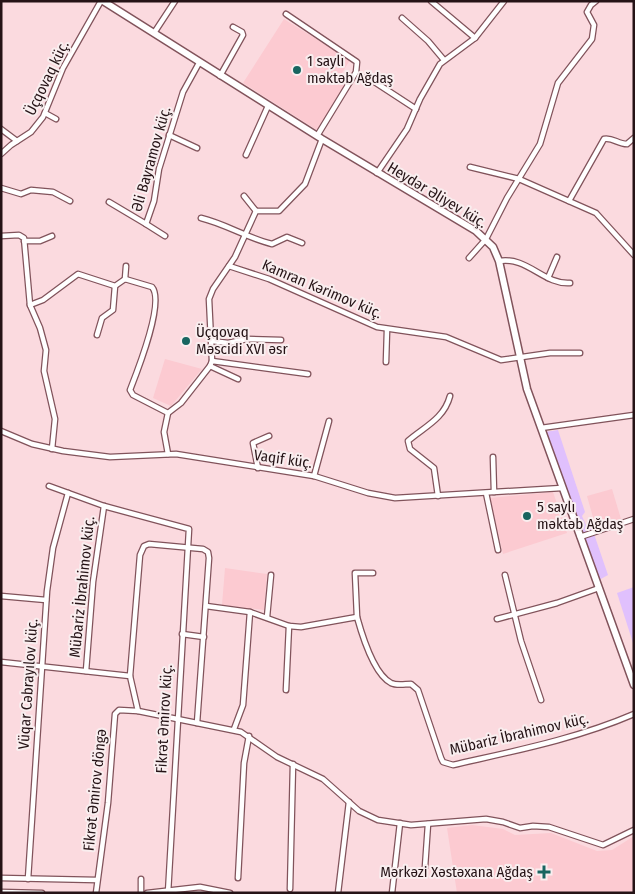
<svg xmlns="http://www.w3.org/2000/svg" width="635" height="894" viewBox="0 0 635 894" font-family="'Fira Sans Condensed',sans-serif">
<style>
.built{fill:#fccad1}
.green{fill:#e0c0fd}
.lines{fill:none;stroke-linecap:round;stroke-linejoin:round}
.minor-casing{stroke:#81535b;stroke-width:7}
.secondary-casing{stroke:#81535b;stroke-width:9}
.minor{stroke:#fff;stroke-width:4.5}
.secondary{stroke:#fff;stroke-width:6}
.poi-dot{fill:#186560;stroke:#f9eeef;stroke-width:2}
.labels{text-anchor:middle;stroke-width:4;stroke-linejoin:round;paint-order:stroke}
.poi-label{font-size:15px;fill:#251316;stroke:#f9eeef;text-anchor:start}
.street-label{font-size:15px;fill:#251316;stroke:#f9eeef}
</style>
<rect width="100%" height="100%" fill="#fbdadf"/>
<g class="built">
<polygon points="284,19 350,60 337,81 344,86 317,130 243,83"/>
<polygon points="165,359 202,369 171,406 153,398"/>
<polygon points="612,489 621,519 596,528 587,496"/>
<polygon points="553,492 567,533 503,554 490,498"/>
<polygon points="225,568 267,574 264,610 222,605"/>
<polygon points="472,825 503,829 515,835 551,833 597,851 612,850 634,836 634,893 457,893 447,828"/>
</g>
<g class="green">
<polygon points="558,430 585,512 582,516 586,525 591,525 608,575 599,580 545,432"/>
<polygon points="634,587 634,646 617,593"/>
</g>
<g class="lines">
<g class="minor-casing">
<g id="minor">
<polyline points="431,1 475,38"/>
<polyline points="286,14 357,62 356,72 317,136"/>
<polyline points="402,18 428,41 444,60"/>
<polyline points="154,33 175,1"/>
<polyline points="220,76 243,35 242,32 233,27"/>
<polyline points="367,77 416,109"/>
<polyline points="45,113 56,119"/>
<polyline points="1,129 17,141"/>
<polyline points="169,135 197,148"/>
<polyline points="1,154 11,145 31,132 43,117 63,68 101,1"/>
<polyline points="246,155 268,106"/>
<polyline points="470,167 519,179 596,213 634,255"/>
<polyline points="377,173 407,129 420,99 440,64 475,38 504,1"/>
<polyline points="1,188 21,194 31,190 53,192 70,201"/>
<polyline points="244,196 256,211"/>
<path d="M 569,201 L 604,139 C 612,137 618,144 627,144 L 634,138"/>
<polyline points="109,202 146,224 154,201 159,169 183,92 199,63"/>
<path d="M 201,218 C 226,224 247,238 272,244 L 287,237 L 302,243"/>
<polyline points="146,224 165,236"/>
<path d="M 1,236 L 19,235 L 24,238 L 30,305 L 43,300 L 78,274 L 115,286 L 125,279 L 152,287 C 165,302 137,372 130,390 L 133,395 L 168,413"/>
<polyline points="24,241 40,241 52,236"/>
<polyline points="469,258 486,239 507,198 540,144 558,83 592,39 594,25 587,12 591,5 596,1"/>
<path d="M 499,261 C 527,256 544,285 570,283"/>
<polyline points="229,266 269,279 377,327 446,337 501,360 550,353 580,353"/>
<polyline points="548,278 557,257"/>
<polyline points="125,279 126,266"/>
<polyline points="30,305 40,328 46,350 44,371 55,419 52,449"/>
<polyline points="97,335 102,318 113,310 115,286"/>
<polyline points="212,341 228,343 247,339 281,340"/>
<polyline points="212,361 308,374"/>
<polyline points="386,362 387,330"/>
<polyline points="210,366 238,379"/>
<polyline points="541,428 634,415"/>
<polyline points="1,431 32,444 63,451 110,457 176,454 314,476 368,493 395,498 562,488"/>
<polyline points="168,454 164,432 168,413 181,403 210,366 212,361 209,299 213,289 235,257 256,211 279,211 305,184 322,139"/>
<polyline points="493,457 494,492"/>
<polyline points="258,468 253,443 269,436"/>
<polyline points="314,476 329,421"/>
<polyline points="49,486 104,506 189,529 168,893"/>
<polyline points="486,493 498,550"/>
<path d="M 438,496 L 434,468 L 410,449 L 408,441 C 424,427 444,419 450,396"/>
<polyline points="580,537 634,519"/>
<polyline points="505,575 521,641 541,700"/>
<polyline points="1,596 46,600"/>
<path d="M 206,606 L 250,612 L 289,626 L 301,627 L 357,617 C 362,635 374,674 391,683 C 397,686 405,684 411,684 L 418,690 L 441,758 L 443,762 L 453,765 C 514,751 576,739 634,714"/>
<polyline points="267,617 271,575"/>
<polyline points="357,617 355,573 373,573"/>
<polyline points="497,619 557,603 599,588"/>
<polyline points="182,634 204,637"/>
<polyline points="1,662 130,676 138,711 241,732 277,757 323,779 359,811 378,820 411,825 486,819 503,822 520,828 533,826 549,827 603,845 634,830"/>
<polyline points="86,671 93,582 104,506"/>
<polyline points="130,676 140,555 144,546 149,544 203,549 208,552 209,558 197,723"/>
<polyline points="286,690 289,626"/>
<polyline points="234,729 243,705 250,612"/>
<polyline points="425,867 428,824"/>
<polyline points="1,878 97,880"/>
<polyline points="238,878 244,763 249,736"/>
<polyline points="28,879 47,591 53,548 68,493"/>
<polyline points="290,889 293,764"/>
<polyline points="1,892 42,893"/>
<polyline points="96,893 108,803 115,714 119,710 138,711"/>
<polyline points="141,893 141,879"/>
<polyline points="147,893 200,887 230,893"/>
<polyline points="338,893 349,802"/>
<polyline points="392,893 400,823"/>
</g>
</g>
<g class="secondary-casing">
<polyline id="secondary" points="103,1 322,139 476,231 493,247 499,261 527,389 634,685"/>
</g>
<use href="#minor" class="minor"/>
<use href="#secondary" class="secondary"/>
</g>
<g class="poi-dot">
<circle cx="297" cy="70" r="5"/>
<circle cx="186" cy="341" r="5"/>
<circle cx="527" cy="516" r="5"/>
<path d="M541.5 864.5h5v5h5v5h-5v5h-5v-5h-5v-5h5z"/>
</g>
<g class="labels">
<g class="poi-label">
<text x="307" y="66">1 saylı<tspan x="307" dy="17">məktəb Ağdaş</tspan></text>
<text x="196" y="337">Üçqovaq<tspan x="196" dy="17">Məscidi XVI əsr</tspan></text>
<text x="537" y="512">5 saylı<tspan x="537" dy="17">məktəb Ağdaş</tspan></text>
<text x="533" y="877" text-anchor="end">Mərkəzi Xəstəxana Ağdaş</text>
</g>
<g class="street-label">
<text transform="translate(47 78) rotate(-64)" y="5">Üçqovaq küç.</text>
<text transform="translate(151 159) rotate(-74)" y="5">Əli Bayramov küç.</text>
<text transform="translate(437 195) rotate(31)" y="5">Heydər Əliyev küç.</text>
<text transform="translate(322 289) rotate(23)" y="5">Kamran Kərimov küç.</text>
<text transform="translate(283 459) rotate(8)" y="5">Vaqif küç.</text>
<text transform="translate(82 587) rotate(-84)" y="5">Mübariz İbrahimov küç.</text>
<text transform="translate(28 684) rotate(-86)" y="5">Vüqar Cəbrayılov küç.</text>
<text transform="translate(164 719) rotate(-87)" y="5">Fikrət Əmirov küç.</text>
<text transform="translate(519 734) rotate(-13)" y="5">Mübariz İbrahimov küç.</text>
<text transform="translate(95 790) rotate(-84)" y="5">Fikrət Əmirov döngə</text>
</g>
</g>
<rect width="635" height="894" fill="none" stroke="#251316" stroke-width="5"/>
</svg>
